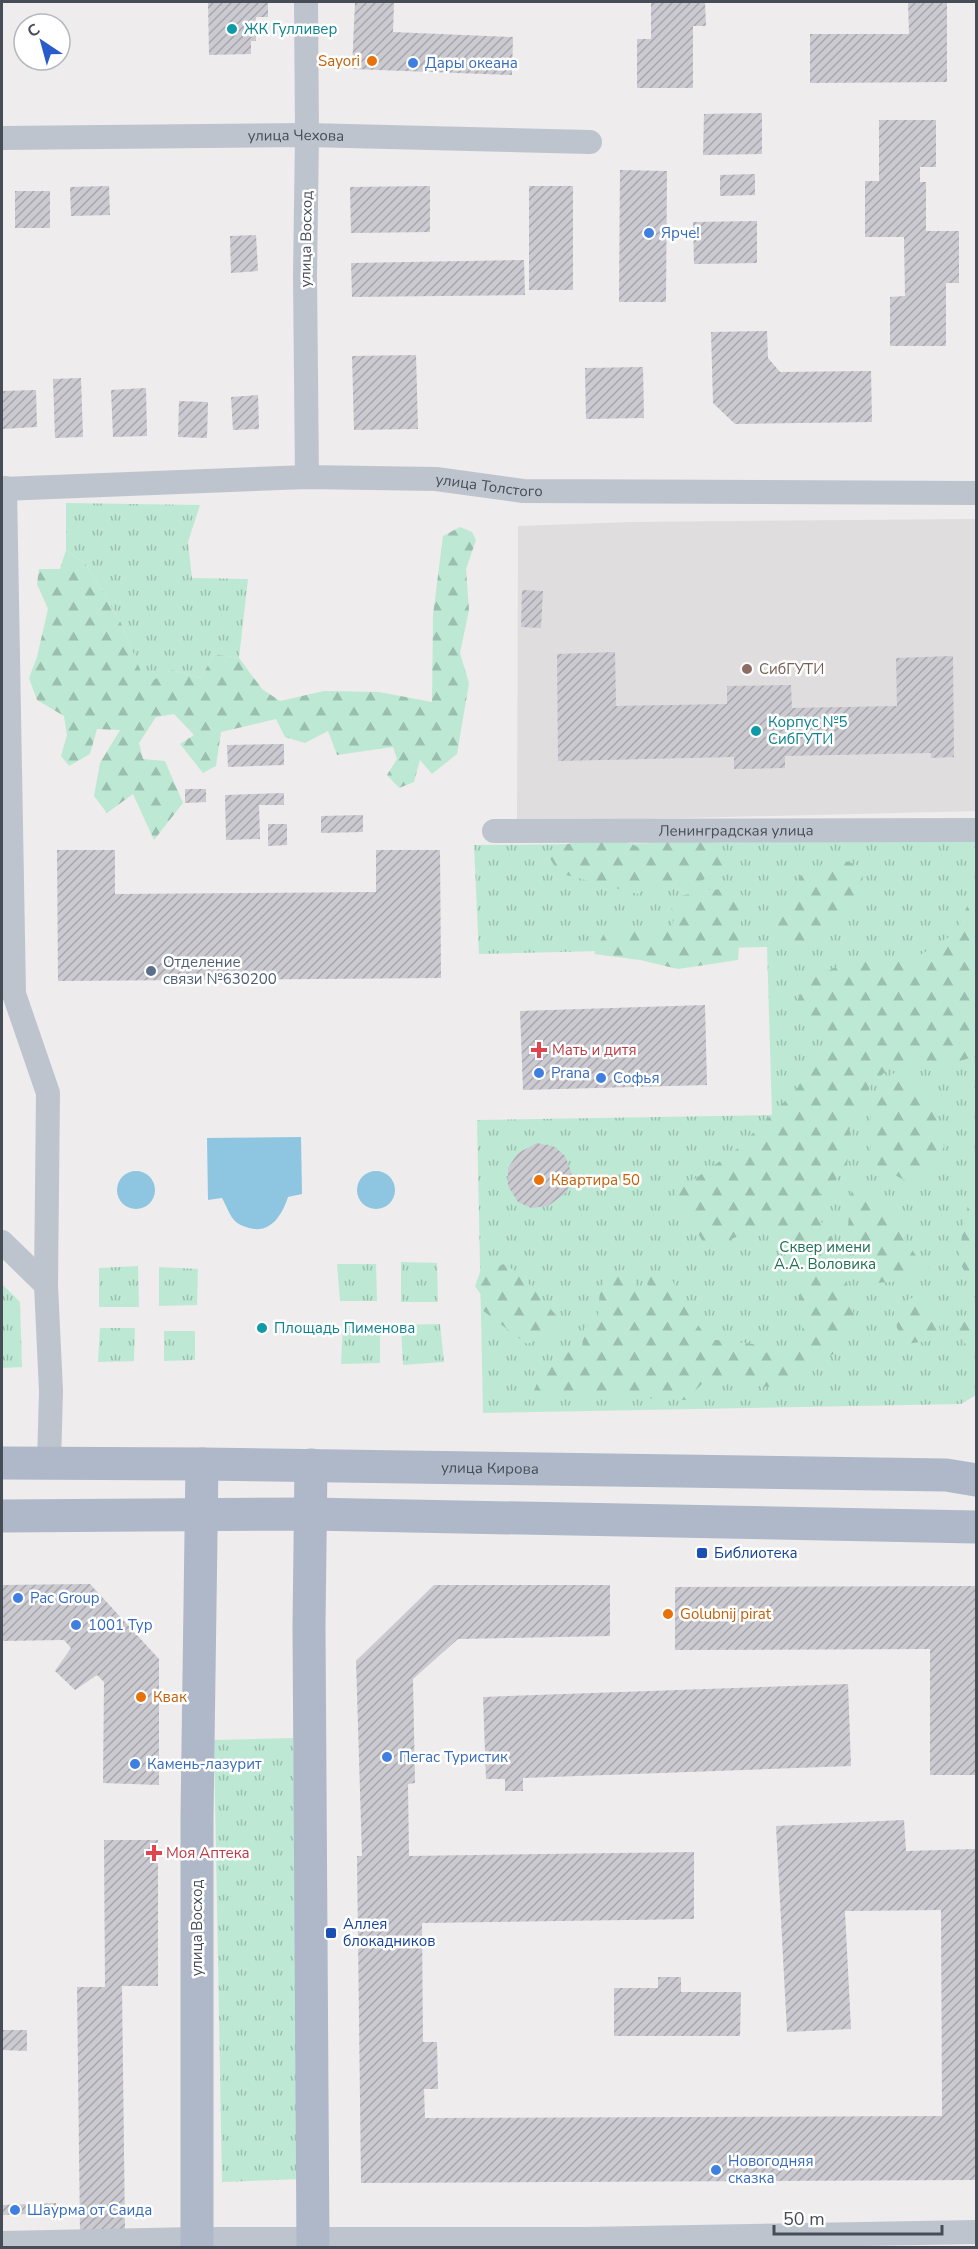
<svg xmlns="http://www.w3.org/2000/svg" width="978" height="2249" viewBox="0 0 978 2249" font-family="'Nunito Sans',sans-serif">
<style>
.education{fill:#dfdddd}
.grass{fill:url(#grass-tufts)}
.forest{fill:url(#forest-firs)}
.water{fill:#8ec6e2}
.building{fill:url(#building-hatch)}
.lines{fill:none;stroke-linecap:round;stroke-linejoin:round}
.street{stroke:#bec4cd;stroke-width:24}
.primary{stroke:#aeb8c9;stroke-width:33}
.culture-dot{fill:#0f9aa8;stroke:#fff;stroke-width:2}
.food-dot{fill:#e8710a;stroke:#fff;stroke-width:2}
.shop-dot{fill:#3f7fe0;stroke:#fff;stroke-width:2}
.education-dot{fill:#8d6e63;stroke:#fff;stroke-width:2}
.service-dot{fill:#5c6f8a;stroke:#fff;stroke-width:2}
.health-dot{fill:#e0444e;stroke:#fff;stroke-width:2}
.transit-dot{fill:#1a4fb4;stroke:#fff;stroke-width:2}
.labels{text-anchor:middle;stroke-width:5;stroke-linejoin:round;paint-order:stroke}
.culture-label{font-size:15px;fill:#0d838f;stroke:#fff;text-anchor:start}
.food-label{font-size:15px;fill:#c56008;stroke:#fff;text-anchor:start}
.shop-label{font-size:15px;fill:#366cbe;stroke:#fff;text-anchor:start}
.street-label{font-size:15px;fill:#464d57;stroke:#fff}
.education-label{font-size:15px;fill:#785e54;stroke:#fff;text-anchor:start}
.service-label{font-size:15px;fill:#4e5e75;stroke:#fff;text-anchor:start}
.health-label{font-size:15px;fill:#be3a42;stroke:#fff;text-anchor:start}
.park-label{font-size:15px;fill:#1f7052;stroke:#fff}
.transit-label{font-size:15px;fill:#164399;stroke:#fff;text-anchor:start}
</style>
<defs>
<pattern id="grass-tufts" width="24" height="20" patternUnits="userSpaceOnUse" patternTransform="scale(1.5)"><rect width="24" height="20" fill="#bde9d4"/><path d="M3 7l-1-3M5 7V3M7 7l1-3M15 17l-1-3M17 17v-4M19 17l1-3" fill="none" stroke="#9bbfaf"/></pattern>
<pattern id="forest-firs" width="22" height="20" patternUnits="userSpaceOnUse" patternTransform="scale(1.5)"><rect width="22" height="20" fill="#bde9d4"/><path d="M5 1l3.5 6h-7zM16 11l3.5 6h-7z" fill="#9bbfaf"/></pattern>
<pattern id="building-hatch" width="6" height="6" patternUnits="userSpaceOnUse" patternTransform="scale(1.5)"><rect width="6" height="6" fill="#cacad0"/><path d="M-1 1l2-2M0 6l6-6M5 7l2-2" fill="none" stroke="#a6a6ac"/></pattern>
</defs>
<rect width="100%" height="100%" fill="#eeecec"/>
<polygon class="education" points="976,519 976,811 517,822 518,526 633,522"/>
<g class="grass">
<polygon points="66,503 200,505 188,542 192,578 248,579 239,658 214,654 201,678 172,670 146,685 121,623 85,563 66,550"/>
<polygon points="976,840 976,1395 961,1404 483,1413 477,1120 772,1115 767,947 479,954 474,845"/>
<polygon points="401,1262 437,1263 438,1302 401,1302"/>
<polygon points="337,1264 376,1264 377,1301 340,1301"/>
<polygon points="138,1266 139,1307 99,1307 99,1268"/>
<polygon points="159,1267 198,1269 197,1305 159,1306"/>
<polygon points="2,1284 20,1302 22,1367 2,1368"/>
<polygon points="343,1324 380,1324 380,1363 341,1364"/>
<polygon points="440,1324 444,1362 403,1365 401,1325"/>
<polygon points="100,1328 135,1328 134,1361 98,1362"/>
<polygon points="164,1331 195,1331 195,1360 164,1361"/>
<polygon points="293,1738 301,2179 222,2182 214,1740"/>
</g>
<g class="forest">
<polygon points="460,527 472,532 476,540 466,569 469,610 460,653 469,683 457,754 432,774 420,760 414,782 399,788 387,775 397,759 393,747 337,755 328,731 305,743 285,737 276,719 221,732 216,766 203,773 180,744 194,735 174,714 156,717 139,743 143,759 165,761 183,803 154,840 133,794 107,813 94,796 100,763 120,730 97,729 90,754 69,766 61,756 67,735 64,716 37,700 29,678 37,657 48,609 37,584 39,569 60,569 66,550 85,563 121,623 146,684 172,670 201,678 214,654 239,658 262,689 280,701 324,691 379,692 432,702 433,615 443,536"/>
<polygon points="709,834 730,862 700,882 668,886 651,884 638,894 559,873 546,852 585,838 612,835 638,847 662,837"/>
<polygon points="835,857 864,868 859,905 802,943 777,943 773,922 785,915 799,900 800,876"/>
<polygon points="730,889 743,896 738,960 678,969 640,960 594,954 605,931 634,928 671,930 674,919 669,899 705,890"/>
<polygon points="976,894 976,1056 932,1070 895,1063 871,1085 850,1126 847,1167 788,1229 751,1231 707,1249 675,1193 737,1149 796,1090 815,1061 835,1038 808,1021 795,1005 808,980 849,961 911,961 955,933 970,900"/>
<polygon points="892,1073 924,1089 934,1104 944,1147 915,1186 871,1162 871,1110"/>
<polygon points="974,1175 976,1176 976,1293 959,1261 962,1235"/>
<polygon points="852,1187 873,1196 900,1218 905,1240 917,1257 929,1267 900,1281 876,1283 857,1267 853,1233 848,1226"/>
<path d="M 815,1214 C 841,1244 847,1282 855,1321 L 836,1352 L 816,1366 L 811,1363 L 813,1371 L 794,1383 L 764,1387 L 730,1381 L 703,1383 L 686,1400 L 533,1393 L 538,1381 L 557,1357 L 582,1347 L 584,1329 L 598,1318 L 600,1288 L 611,1272 L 625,1270 L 635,1281 L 636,1290 L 645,1296 L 648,1287 L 646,1276 L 654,1273 L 673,1281 L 678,1297 L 708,1339 L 753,1344 L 765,1353 L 786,1346 L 803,1347 L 803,1326 L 800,1299 L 802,1270 L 792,1227 Z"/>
<polygon points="504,1264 521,1275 562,1322 557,1332 527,1344 482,1310 483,1298 475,1286 480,1272"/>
<polygon points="911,1298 925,1302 937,1318 942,1339 906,1344 897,1328 894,1310"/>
<polygon points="976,1304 976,1351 970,1354 957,1325"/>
</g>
<g class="water">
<path d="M 301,1137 L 302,1194 L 288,1197 C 282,1215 271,1234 249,1228 C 246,1227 239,1225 236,1222 C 230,1217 226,1205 222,1198 L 208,1200 L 207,1138 Z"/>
<circle cx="376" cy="1190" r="19"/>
<circle cx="136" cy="1190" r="19"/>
</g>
<g class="building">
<polygon points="208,2 268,2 268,17 256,17 256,41 251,41 251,54 209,55"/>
<polygon points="355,2 394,2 393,32 513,37 512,75 352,69"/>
<polygon points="651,2 705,2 706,26 693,26 693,88 637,88 637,39 651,39"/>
<polygon points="908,2 947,2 947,82 810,83 810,34 909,34"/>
<polygon points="762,113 762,154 703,155 704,114"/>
<polygon points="879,120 936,120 936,167 920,167 920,182 926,182 926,231 959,231 959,283 946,283 946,346 890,346 890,297 905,296 904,237 865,237 865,181 879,181"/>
<polygon points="620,170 667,171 666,302 619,302"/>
<polygon points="755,174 755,195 720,196 720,175"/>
<polygon points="109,186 110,215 71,216 70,187"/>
<polygon points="430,186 430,232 351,233 350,187"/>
<rect x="529" y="186" width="44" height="104"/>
<rect x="15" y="191" width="35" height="37"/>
<polygon points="757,221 757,263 694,264 693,222"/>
<polygon points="256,235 258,271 231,273 230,236"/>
<polygon points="524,260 525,295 352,297 351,263"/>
<polygon points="767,331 768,358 780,372 871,371 872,422 735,424 713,403 711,332"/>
<polygon points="416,355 418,429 354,430 352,356"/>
<polygon points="643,367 644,418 586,419 585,368"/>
<polygon points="81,378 83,437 55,438 53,379"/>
<polygon points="146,388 147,436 113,437 111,390"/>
<polygon points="36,390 37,427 2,429 2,391"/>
<polygon points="258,395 259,429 233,430 231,397"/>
<polygon points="179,401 208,402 207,438 178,437"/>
<polygon points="522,590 543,591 541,628 521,627"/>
<polygon points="615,652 616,706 727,704 727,686 791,685 792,708 897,706 896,658 953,656 954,757 931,758 931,753 785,756 785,768 734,769 734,757 558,761 557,654"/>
<polygon points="284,744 284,765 228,767 227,745"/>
<polygon points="185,789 206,789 206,802 185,803"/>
<polygon points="284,793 284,805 259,805 260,839 226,840 225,795"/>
<polygon points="363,815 363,832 321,833 321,816"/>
<polygon points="268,824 287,824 287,845 268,846"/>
<polygon points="57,850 115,850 115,894 376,892 376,850 440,850 441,978 58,981"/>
<polygon points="705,1005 707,1085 523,1090 520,1011"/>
<polygon points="537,1143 555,1147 565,1156 572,1174 567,1192 548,1206 531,1208 518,1202 508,1186 508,1168 518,1153"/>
<polygon points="90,1584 159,1659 159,1785 103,1783 104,1682 97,1675 75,1690 55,1671 71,1648 64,1640 2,1641 2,1585"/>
<polygon points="434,1585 610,1585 610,1636 458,1639 413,1679 415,1783 408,1784 409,1856 694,1852 694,1919 422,1923 423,2042 437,2042 438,2089 424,2089 425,2118 942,2116 941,1910 845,1911 851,2029 787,2032 776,1826 904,1820 906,1851 976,1849 976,2180 361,2183 357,1856 362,1856 356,1661"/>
<polygon points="976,1586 976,1775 930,1775 930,1649 675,1650 675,1587"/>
<polygon points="848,1684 851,1766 523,1778 523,1791 505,1791 505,1779 486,1779 483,1697"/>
<polygon points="104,1840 158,1840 158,1986 122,1986 125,2231 80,2232 77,1987 105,1987"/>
<polygon points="658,1977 681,1977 681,1992 741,1992 740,2036 614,2036 614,1988 658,1988"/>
<polygon points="3,2030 27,2030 27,2051 2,2050"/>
<polygon points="56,2203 56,2213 2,2215 2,2205"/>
</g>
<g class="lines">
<g class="street">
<polyline points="306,2 307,135 305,276 307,477"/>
<path id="s1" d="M 2,138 L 307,135 L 590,142"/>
<polyline points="5,488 14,994 48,1093 46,1285 51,1391 49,1463"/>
<path id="s2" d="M 2,489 L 307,477 L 436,479 L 523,491 L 976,493"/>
<path id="s3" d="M 494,831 L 976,830"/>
<polyline points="2,1242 46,1285"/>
<polyline points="2,2243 196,2239 584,2239 976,2232"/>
</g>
<g class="primary">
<path id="s4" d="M 2,1463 L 202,1464 L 946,1475 L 976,1480"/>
<polyline points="311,1465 309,1626 313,2248"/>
<polyline points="2,1516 310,1514 976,1527"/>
<polyline points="197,2248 197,1816 202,1464"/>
</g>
</g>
<g class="culture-dot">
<circle cx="232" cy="29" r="6"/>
<circle cx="756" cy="731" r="6"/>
<circle cx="262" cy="1328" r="6"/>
</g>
<g class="food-dot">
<circle cx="372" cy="61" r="6"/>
<circle cx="539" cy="1180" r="6"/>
<circle cx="668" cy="1614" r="6"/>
<circle cx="141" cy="1697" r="6"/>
</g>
<g class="shop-dot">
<circle cx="413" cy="63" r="6"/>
<circle cx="649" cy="233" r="6"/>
<circle cx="539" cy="1073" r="6"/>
<circle cx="601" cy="1078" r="6"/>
<circle cx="18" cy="1598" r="6"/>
<circle cx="76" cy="1625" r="6"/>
<circle cx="387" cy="1757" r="6"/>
<circle cx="135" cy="1764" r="6"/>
<circle cx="716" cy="2170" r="6"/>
<circle cx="15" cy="2210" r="6"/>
</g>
<circle class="education-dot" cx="747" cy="669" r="6"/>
<circle class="service-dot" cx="151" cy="971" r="6"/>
<g class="health-dot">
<path d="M536 1041h6v6h6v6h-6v6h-6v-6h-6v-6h6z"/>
<path d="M151 1844h6v6h6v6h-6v6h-6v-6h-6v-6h6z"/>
</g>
<g class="transit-dot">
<rect x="696" y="1547" width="12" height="12" rx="3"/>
<rect x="325" y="1927" width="12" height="12" rx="3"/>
</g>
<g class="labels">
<g class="culture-label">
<text x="244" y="34">ЖК Гулливер</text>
<text x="768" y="727">Корпус №5<tspan x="768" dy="17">СибГУТИ</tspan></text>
<text x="274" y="1333">Площадь Пименова</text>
</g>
<g class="food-label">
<text x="360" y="66" text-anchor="end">Sayori</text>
<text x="551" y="1185">Квартира 50</text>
<text x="680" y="1619">Golubnij pirat</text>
<text x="153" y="1702">Квак</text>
</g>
<g class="shop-label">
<text x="425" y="68">Дары океана</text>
<text x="661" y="238">Ярче!</text>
<text x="551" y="1078">Prana</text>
<text x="613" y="1083">Софья</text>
<text x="30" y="1603">Pac Group</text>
<text x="88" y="1630">1001 Тур</text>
<text x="399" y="1762">Пегас Туристик</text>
<text x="147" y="1769">Камень-лазурит</text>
<text x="728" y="2166">Новогодняя<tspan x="728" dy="17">сказка</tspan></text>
<text x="27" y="2215">Шаурма от Саида</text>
</g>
<g class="street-label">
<text dy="5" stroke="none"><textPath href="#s1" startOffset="294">улица Чехова</textPath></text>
<text transform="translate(306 239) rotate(-89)" y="5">улица Восход</text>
<text dy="5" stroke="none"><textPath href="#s2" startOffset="488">улица Толстого</textPath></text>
<text dy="5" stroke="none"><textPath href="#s3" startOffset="242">Ленинградская улица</textPath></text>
<text dy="5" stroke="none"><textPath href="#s4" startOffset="488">улица Кирова</textPath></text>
<text transform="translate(197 1928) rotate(-90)" y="5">улица Восход</text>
</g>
<g class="education-label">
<text x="759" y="674">СибГУТИ</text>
</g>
<g class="service-label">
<text x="163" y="967">Отделение<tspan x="163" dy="17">связи №630200</tspan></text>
</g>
<g class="health-label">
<text x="552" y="1055">Мать и дитя</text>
<text x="166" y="1858">Моя Аптека</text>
</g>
<g class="park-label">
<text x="825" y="1252">Cквер имени<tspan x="825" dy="17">А.А. Воловика</tspan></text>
</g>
<g class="transit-label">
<text x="714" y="1558">Библиотека</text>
<text x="343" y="1929">Аллея<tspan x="343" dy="17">блокадников</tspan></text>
</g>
</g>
<rect width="978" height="2249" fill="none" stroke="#464d57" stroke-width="6"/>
<g transform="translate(42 42) rotate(324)"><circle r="28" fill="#ffffff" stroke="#b5b8bc" stroke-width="1.5"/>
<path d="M0-4.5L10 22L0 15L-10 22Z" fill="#295ccb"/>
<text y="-9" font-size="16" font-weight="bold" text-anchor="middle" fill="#464d57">С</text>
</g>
<path d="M774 2225v9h168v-9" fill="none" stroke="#464d57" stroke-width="3"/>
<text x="783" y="2225" font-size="18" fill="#464d57" stroke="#ffffff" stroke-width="4.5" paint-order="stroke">50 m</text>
</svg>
